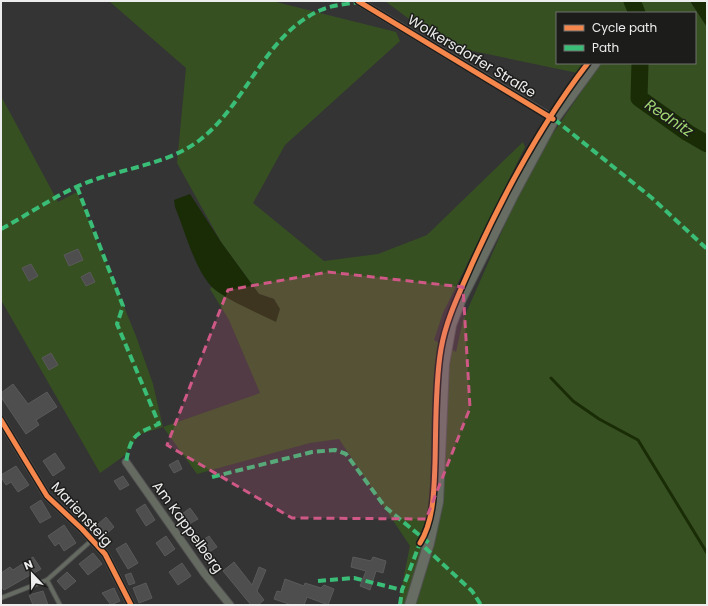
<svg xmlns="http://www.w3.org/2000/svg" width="708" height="606" viewBox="0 0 708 606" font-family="Poppins,sans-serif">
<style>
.green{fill:#375022;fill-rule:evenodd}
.water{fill:#192c06}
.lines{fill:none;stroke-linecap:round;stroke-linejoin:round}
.stream{stroke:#192c06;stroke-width:3}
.river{stroke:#192c06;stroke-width:17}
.building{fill:#4e4e4e;stroke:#5a5a5a}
.lane-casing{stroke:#515251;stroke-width:5.5}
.street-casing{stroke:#515251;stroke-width:9}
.secondary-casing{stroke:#515251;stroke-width:12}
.lane{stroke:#666b62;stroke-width:3.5}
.street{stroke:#666b62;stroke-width:7}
.secondary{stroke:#686d64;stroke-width:10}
.quiet{stroke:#3abd76;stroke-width:4;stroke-dasharray:8 4;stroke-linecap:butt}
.cycleway-casing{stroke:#1c1c1b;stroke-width:8}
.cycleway{stroke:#f5874c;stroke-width:5}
.marked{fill:#cf5886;fill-opacity:0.2;stroke:#cf5886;stroke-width:3;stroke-dasharray:8 5;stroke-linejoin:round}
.labels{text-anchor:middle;stroke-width:3;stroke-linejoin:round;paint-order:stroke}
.street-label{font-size:14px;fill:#ecedec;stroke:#1c1c1b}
.water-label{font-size:15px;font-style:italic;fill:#a1d971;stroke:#1c1c1b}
</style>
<rect width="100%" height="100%" fill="#343434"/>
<path class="green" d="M 109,1 L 272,1 L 396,32 L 400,41 L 285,145 L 253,203 L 324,261 L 378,254 L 427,235 L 523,142 L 525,147 L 443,313 L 434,340 L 456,352 L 463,320 L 510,213 L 539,154 L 592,76 L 444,45 L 385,1 L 690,1 L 707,27 L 707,605 L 398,605 L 410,546 L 339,439 L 310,443 L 197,474 L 163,427 L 138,435 L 124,456 L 100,473 L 1,300 L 1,96 L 58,202 L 77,192 L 136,336 L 153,384 L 163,427 L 260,393 L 229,320 L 210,289 L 212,287 L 242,305 L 274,299 L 259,294 L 221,242 L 177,163 L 186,68 ZM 557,13 L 695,13 L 695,63 L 557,63 Z"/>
<g class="water">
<polygon points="690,1 707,1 707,27"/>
<path d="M 190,194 L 221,242 L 259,294 L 274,299 L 280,309 L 276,322 C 260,314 222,298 211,286 C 194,267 185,231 175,207 L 174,200 Z"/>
</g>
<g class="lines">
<polyline class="stream" points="551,378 573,401 599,419 638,440 707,553"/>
<g class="river">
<polyline points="632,1 637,13"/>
<polyline points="640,63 639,98 688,133 707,144"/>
</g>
</g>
<g class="building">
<polygon points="78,249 83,260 69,266 64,255"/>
<polygon points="31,264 38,276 29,281 22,268"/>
<polygon points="90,272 95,282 86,286 81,277"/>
<polygon points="51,353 58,365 49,370 42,358"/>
<polygon points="13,384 28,404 47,392 57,407 36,420 39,425 26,434 1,397 1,393"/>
<polygon points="55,453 65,468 53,476 43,461"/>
<polygon points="178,460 182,469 174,473 169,465"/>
<polygon points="16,466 29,485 18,492 11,482 6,485 1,477 1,475"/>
<polygon points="123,476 129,485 120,490 114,481"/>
<polygon points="41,500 51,517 40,523 30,507"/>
<polygon points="145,504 155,520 146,526 136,510"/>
<polygon points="190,508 198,519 189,524 182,514"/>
<polygon points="106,517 114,527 104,536 96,526"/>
<polygon points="64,525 76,543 64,551 59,543 55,546 48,536"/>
<polygon points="166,536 175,549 165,556 156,543"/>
<polygon points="209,536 217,547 205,555 197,544"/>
<polygon points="126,543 138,563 128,569 116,549"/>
<polygon points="93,553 102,564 88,575 79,564"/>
<polygon points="33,557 41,569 4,590 1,586 1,573 10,567 13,570"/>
<polygon points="353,557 371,561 373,557 386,561 383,573 376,571 370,590 360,586 366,571 351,567"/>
<polygon points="234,562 252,585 259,567 266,570 257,591 264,600 258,605 251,605 223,571"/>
<polygon points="182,563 191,576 178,585 169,572"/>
<polygon points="67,572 76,581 65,590 57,581"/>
<polygon points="131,573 135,583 129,585 125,575"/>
<polygon points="285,579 304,586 305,583 321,588 324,585 334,589 328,605 307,597 304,605 292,605 274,599 277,591 281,592"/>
<polygon points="146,583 152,598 139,603 133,588"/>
<polygon points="114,588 120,601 111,605 102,593"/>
<polygon points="43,591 48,605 33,605 29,595"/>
</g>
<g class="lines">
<g class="lane-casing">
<g id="lane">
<polyline points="47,580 60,605"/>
<polyline points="1,598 47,580 92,540"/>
</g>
</g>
<g class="street-casing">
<g id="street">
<polyline points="358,1 554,119"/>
<polyline points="1,420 47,496 82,529 105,554 131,605"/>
<polyline points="126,462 204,573 230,605"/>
</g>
</g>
<g class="secondary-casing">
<polyline id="secondary" points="410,605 429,543 438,502 444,364 451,325 461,299 512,197 554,119 595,63"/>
</g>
<use href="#lane" class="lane"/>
<use href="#street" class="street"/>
<use href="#secondary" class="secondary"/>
<g class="quiet">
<polyline points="554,119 652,198 707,249"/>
<path d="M 77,187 L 123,306 L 117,324 L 159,424 C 135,434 131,435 126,462"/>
<path d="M 1,229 C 31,213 60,192 91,181 C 128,167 169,164 201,139 C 247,103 265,34 321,10 C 332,5 347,4 359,2"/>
<polyline points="212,477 312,452 335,450 346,454 385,507 429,543"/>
<polyline points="318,581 354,578 402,590"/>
<polyline points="400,605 402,590 420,543 472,591 481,605"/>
</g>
<g class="cycleway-casing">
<g id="cycleway">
<polyline points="358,1 553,119"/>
<polyline points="1,420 47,496 82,529 105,554 131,605"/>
<path d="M 420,543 C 434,521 434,489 435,463 C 436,428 435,383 441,349 C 446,319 460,292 472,264 C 504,193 540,125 588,63"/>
</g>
</g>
<use href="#cycleway" class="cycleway"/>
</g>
<path class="marked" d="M 328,272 L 463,287 L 470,408 L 426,519 L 292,518 L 167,445 L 228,290 Z"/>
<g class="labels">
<g class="street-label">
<text transform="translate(472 56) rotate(31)" y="5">Wolkersdorfer Straße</text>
<text transform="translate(82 514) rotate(47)" y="5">Mariensteig</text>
<text transform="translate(188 527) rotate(54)" y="5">Am Kappelberg</text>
</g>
<g class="water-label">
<text transform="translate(669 118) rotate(34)" y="5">Rednitz</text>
</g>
</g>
<rect width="708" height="606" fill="none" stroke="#ecedec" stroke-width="4"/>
<rect x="556" y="12" width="140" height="52" fill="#1c1c1b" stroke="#6f706f"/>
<rect x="564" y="25" width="20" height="6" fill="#f5874c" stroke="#6f706f"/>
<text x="592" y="32" font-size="12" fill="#ecedec">Cycle path</text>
<rect x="564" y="45" width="20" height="6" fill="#3abd76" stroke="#6f706f"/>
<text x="592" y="52" font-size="12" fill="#ecedec">Path</text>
<g transform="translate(32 574) rotate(338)" stroke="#1c1c1b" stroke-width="3" paint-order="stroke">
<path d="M0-3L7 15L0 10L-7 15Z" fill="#ecedec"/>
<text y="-6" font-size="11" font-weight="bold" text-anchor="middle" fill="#ecedec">N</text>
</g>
</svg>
